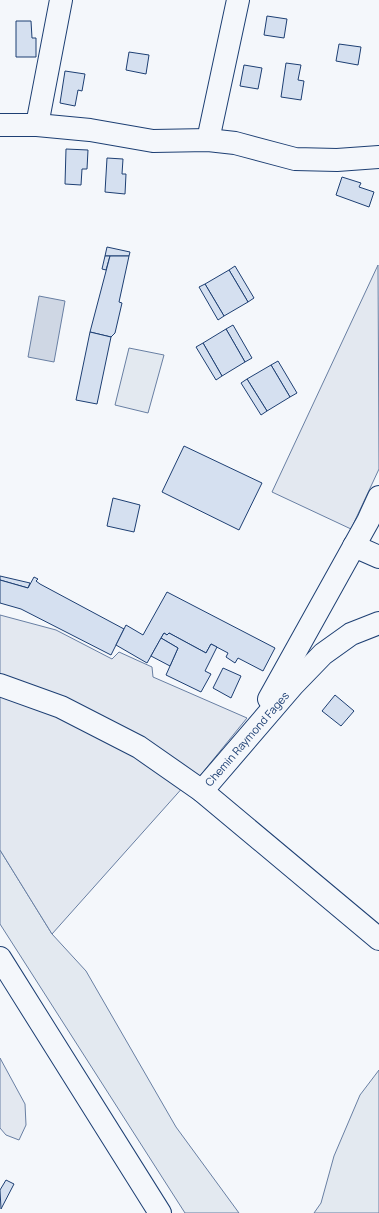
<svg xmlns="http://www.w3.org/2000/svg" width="379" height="1213" viewBox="0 0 379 1213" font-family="Manrope,sans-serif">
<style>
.green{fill:#e3e9f0;stroke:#687fa3}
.parking{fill:#e3e8f0;stroke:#687fa3}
.water{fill:#cfd7e4;stroke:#687fa3}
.building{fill:#d5e0f0;stroke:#1d3f73}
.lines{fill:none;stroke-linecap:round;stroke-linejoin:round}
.minor-casing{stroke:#1d3f73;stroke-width:24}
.highway-casing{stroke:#1d3f73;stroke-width:24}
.minor{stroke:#f4f7fb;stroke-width:22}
.highway{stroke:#f4f7fb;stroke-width:22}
.labels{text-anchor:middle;stroke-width:3;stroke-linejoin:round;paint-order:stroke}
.street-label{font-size:11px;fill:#1d3f73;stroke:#f4f7fb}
</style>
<rect width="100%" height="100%" fill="#f4f7fb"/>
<g class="green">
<polygon points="129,348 164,355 148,413 115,405"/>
<polygon points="0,850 52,934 86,971 176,1127 239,1213 185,1213 0,924"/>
<polygon points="379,1070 379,1213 314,1213 321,1203 334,1156 360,1095"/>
</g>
<g class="parking">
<polygon points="378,265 379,469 351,529 272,492"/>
<polygon points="0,615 56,630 112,659 119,652 152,667 153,677 247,718 199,777 0,677"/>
<polygon points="0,690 69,716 185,785 52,934 0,850"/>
<polygon points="0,1058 25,1104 26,1125 19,1140 6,1135 0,1128"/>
</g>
<polygon class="water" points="39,296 65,301 54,362 28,357"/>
<g class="building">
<polygon points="267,16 287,19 284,38 264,35"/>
<polygon points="16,21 31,21 32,38 36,38 36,57 16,57"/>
<polygon points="339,44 361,47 358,65 336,61"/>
<polygon points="129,52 149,55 146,74 126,70"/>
<polygon points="286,63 301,65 298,80 304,81 301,100 281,97"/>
<polygon points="244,65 262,68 258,89 240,86"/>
<polygon points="65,71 85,74 82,91 78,90 75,106 60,103"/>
<polygon points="66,149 88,150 87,169 82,169 81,185 65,184"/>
<polygon points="107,158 123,159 122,174 126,174 125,194 105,192"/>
<polygon points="342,177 361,183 359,187 374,192 369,207 336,195"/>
<polygon points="107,247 130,252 129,256 105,256"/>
<polygon points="105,256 110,256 106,270 102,269"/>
<polygon points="110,256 129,256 119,302 122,303 115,333 111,337 90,332"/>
<polygon points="235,266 254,298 248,302 229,270"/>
<polygon points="229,270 248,302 224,316 205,284"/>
<polygon points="205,284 224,316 218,320 199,287"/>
<polygon points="233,325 252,358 245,362 226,329"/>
<polygon points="226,329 245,362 222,376 203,343"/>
<polygon points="90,332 111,337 97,404 76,400"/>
<polygon points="203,343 222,376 216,380 196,347"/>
<polygon points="278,361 297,393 290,397 271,365"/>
<polygon points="271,365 290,397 267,411 247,379"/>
<polygon points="247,379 267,411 261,415 241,383"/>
<polygon points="184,446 262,483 239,530 162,492"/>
<polygon points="113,498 140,505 134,532 107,526"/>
<polygon points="0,576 30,583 28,588 0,580"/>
<polygon points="34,577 38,579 36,581 40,584 124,629 111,655 21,609 0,603 0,580 28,588"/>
<polygon points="167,592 275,648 263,671 238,658 235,663 226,657 228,653 211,644 206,653 169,633 167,635 164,633 147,663 116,645 126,625 143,635"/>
<polygon points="164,633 167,635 169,633 206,653 211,644 217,647 205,671 211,674 201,692 166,675 178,648 161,638"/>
<polygon points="161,638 178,648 170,666 151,656"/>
<polygon points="223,668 241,676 231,698 213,688"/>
<polygon points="335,695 354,711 341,726 322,711"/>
<polygon points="6,1180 14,1184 1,1209 0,1190"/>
</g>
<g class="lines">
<g class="minor-casing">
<g id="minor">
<polyline points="0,125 37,125 90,130 153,141 208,140 235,143 295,159 337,160 379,157"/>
<polyline points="37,125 61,0"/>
<polyline points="208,140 238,0"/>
<polyline points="354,546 379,557"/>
<polyline points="379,623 351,634 323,654 293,685 202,791 379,939"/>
<polyline points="0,685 61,707 139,747 202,791"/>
<polyline points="269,699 368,521 379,497"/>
</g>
</g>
<g class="highway-casing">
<polyline id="highway" points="0,958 160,1213"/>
</g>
<use href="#minor" class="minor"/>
<use href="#highway" class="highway"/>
</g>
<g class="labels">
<g class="street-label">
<text transform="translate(247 739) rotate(-49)" y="4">Chemin Raymond Fages</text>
</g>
</g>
</svg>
